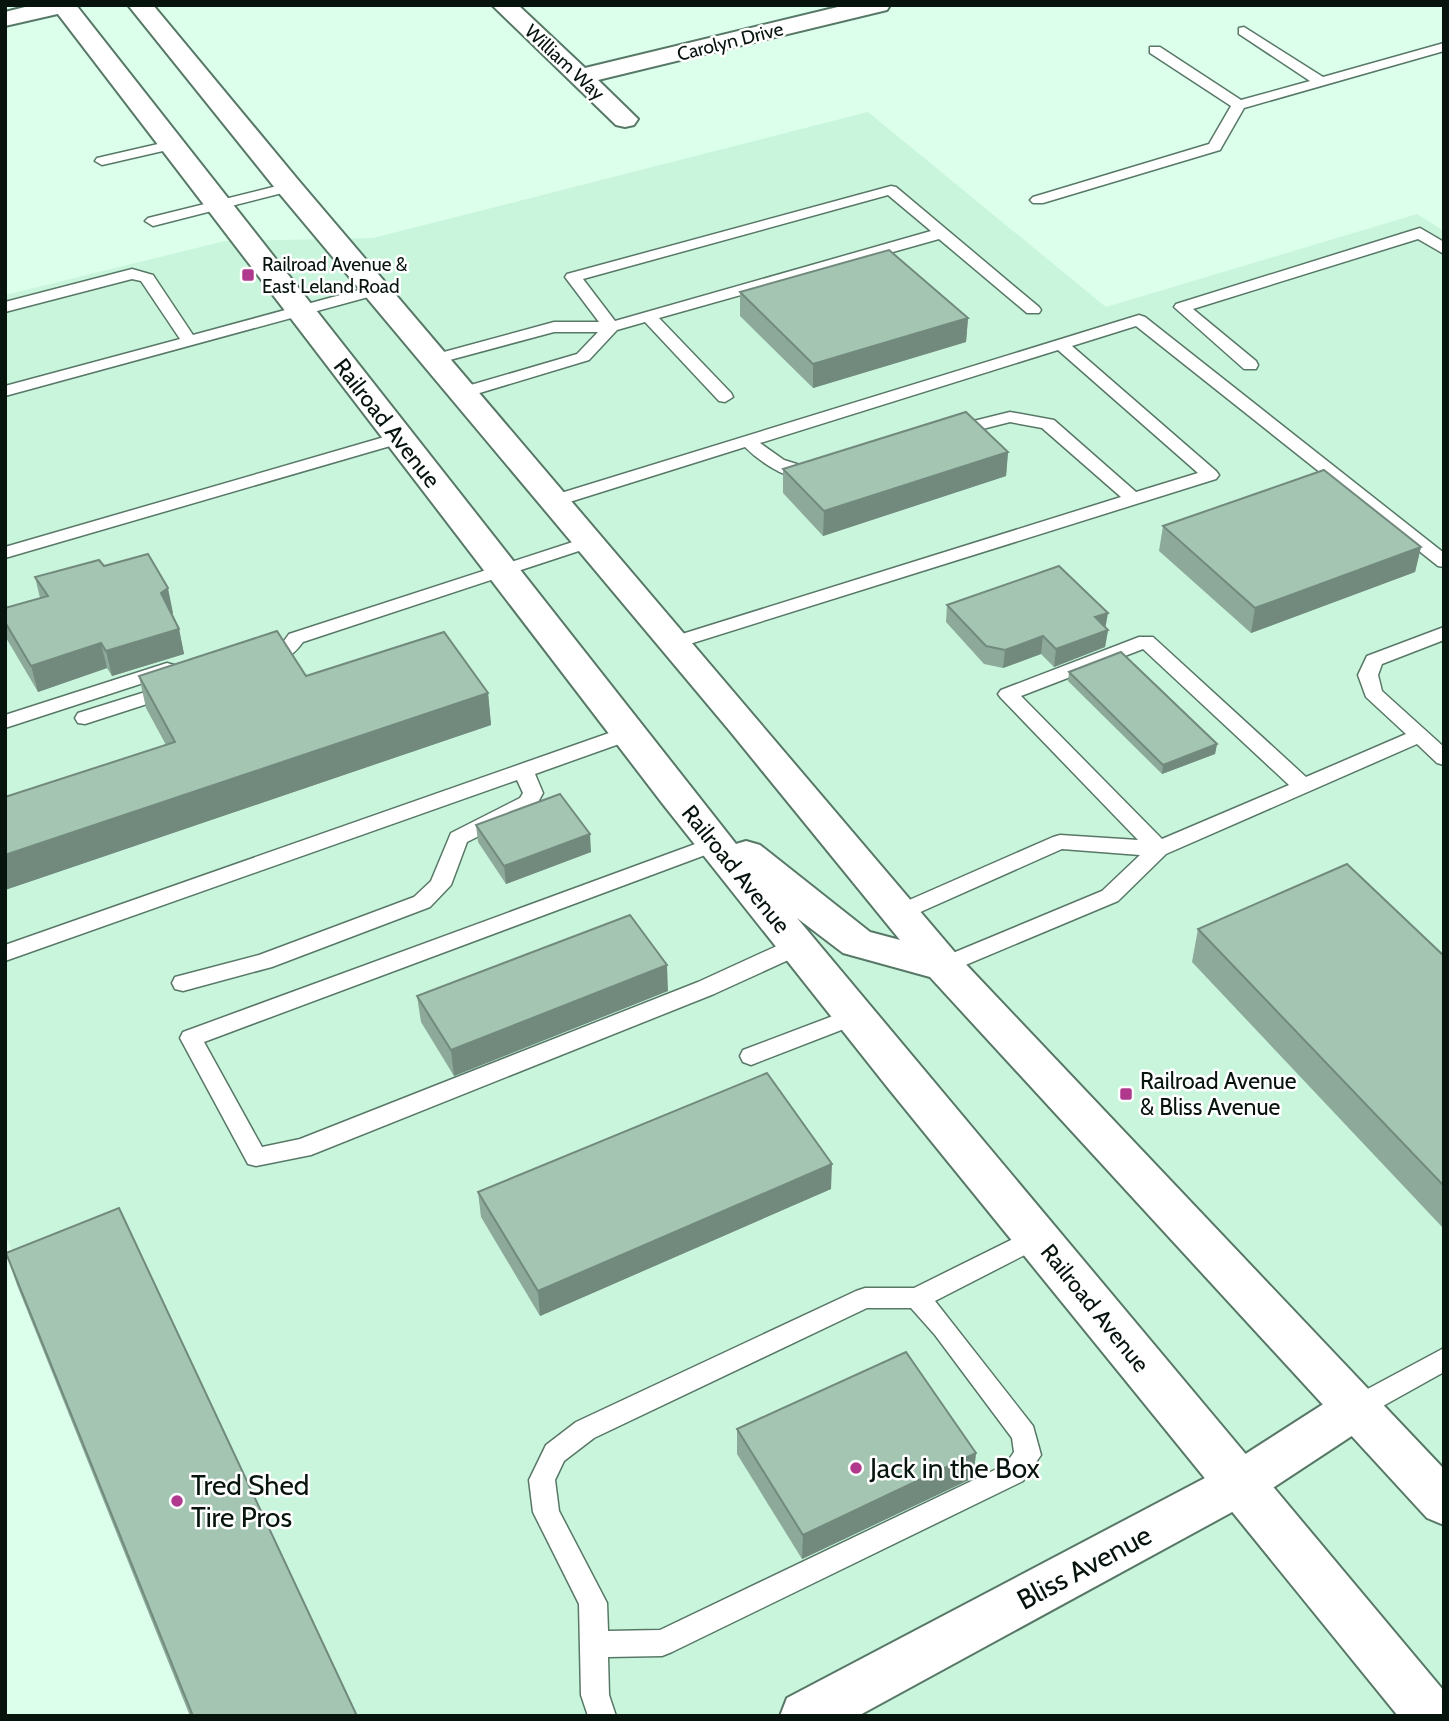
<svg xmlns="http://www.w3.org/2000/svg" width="1449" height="1721" viewBox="0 0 1449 1721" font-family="Cabin,sans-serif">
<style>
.built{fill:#caf5dd}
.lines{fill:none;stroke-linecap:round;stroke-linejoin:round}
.service-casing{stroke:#587867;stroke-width:3}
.minor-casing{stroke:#587867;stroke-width:4}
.secondary-casing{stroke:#587867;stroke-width:4}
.trunk-casing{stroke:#587867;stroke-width:4}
.service{fill:#fff;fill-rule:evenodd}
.minor{fill:#fff;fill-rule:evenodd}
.secondary{fill:#fff;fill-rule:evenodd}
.trunk{fill:#fff;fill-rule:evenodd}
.wall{fill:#8ca999}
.shaded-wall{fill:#728a7d}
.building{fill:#a3c5b2;stroke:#728a7d;stroke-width:2}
.poi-dot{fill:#b0398e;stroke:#fff;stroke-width:2.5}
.labels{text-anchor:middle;stroke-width:5;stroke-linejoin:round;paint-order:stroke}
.far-street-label{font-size:19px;fill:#07140d;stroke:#fff}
.far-poi-label{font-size:19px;fill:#07140d;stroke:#fff;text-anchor:start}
.street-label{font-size:23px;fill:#07140d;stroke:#fff}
.poi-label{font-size:23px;fill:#07140d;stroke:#fff;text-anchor:start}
.near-poi-label{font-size:28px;fill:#07140d;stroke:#fff;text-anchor:start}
.near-street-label{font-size:28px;fill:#07140d;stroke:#fff}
</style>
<rect width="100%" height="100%" fill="#dbffeb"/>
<polygon class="built" points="868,112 1106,307 1417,214 1444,231 1444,1716 198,1716 5,1234 5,295 225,241 373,238"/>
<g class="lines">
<g class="service-casing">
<g id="service">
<polygon points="1244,27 1323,77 1444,43 1444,51 1244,108 1220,150 1043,203 1033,203 1030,200 1033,197 1209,144 1231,106 1150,53 1150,47 1160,47 1241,100 1310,81 1239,34 1239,28"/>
<polygon points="171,141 176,142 178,145 176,148 102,165 95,161 97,158"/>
<polygon points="289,183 296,187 294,190 153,226 145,221 148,218"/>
<path d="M 891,186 L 896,187 L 1039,307 L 1041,310 L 1039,313 L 1027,313 L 939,239 L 659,318 L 731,393 L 733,397 L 725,402 L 719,401 L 645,322 L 617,330 L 589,360 L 463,398 L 457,397 L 455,393 L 457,389 L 577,354 L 598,332 L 554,332 L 435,364 L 427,359 L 429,356 L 554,322 L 599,322 L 565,277 L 567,274 ZM 888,195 L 931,231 L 615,321 L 583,279 Z"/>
<polygon points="1420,228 1444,242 1444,254 1418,239 1193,309 1256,361 1258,365 1256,369 1244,369 1174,307 1176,304"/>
<polygon points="132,269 153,275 193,335 377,285 385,290 383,293 5,396 5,386 180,339 141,281 132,279 5,312 5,302"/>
<path d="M 1139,315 L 1145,317 L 1444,553 L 1444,567 L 1438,566 L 1136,326 L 1072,346 L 1216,471 L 1219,475 L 1216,479 L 680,647 L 666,647 L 663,643 L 666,639 L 1121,497 L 1042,428 L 1010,422 L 951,437 L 945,436 L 942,432 L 945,428 L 1010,412 L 1054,420 L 1136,492 L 1198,473 L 1058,350 L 760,443 L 784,460 L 819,471 L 822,475 L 819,479 C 794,485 762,464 745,447 L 560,505 L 548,505 L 545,501 L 548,497 Z"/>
<polygon points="398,433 404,434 407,438 404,442 5,558 5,547"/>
<path d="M 588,537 L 597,542 L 594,546 L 303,642 C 293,656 277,668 258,663 L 255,659 L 258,655 L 279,648 L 289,634 Z"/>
<path d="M 1444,627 L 1444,640 L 1382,664 L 1378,675 L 1382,691 L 1444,747 L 1444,765 L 1437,763 L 1417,744 L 1166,854 L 1118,901 L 944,974 L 936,972 L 933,966 L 936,960 L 1102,891 L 1140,855 L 1062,849 L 907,918 L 899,921 L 891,918 L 888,913 L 891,908 L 1053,837 L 1060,835 L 1138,840 L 1001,698 L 998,694 L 1001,690 L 1139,637 L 1153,637 L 1306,777 L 1406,734 L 1366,697 L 1358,675 L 1367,656 ZM 1143,649 L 1289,785 L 1162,839 L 1021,696 Z"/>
<polygon points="167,663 174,665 177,669 174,673 5,728 5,715"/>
<polygon points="171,684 178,686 181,690 178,694 85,724 78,723 75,718 78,713"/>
<polygon points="629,726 636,728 639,733 636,738 535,774 543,793 535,808 467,842 451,885 430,907 272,967 183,991 175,989 172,983 175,977 259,955 414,897 431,881 451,833 520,798 523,793 517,780 5,961 5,945"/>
<polygon points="717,836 724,838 727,843 724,848 204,1042 262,1147 300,1139 698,982 790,940 798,938 806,940 809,946 806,952 714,994 311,1155 256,1166 248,1164 180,1038 183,1032"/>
<polygon points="854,1008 862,1010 865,1016 862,1022 751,1065 743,1062 740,1056 743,1050"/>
<path d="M 1037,1227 L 1046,1230 L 1049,1237 L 1046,1244 L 935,1301 L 1033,1426 L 1041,1455 L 1023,1481 L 672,1652 L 662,1656 L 608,1657 L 609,1695 L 616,1716 L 588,1716 L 581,1695 L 579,1604 L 533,1512 L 529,1480 L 546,1445 L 576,1422 L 856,1291 L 865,1288 L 914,1288 ZM 867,1308 L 911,1308 L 935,1335 L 1012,1438 L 1014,1452 L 1005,1465 L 660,1630 L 608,1631 L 607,1603 L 559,1511 L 555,1480 L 564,1461 L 594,1438 Z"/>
<polygon points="1444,1348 1444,1372 1365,1416 1356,1419 1347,1416 1343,1408 1347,1400"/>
</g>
</g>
<g class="minor-casing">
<g id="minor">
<polygon points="492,5 518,5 585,68 846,5 890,5 887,10 598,80 638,119 634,125 625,127 616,125"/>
<polygon points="1356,1388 1373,1394 1380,1408 1373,1422 1256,1499 858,1716 780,1716 787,1698 1222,1469 1339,1394"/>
</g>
</g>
<g class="secondary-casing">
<polygon id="secondary" points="33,5 78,5 75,10 5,26 5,12"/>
</g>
<g class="trunk-casing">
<polygon id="trunk" points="51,5 76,5 736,844 746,841 760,845 870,932 900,940 729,730 279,193 128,5 153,5 299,181 958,956 1444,1469 1444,1525 1427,1518 930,977 843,953 797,918 1444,1691 1444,1716 1398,1716 888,1088 662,803"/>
</g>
<use href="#service" class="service"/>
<use href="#minor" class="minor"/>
<use href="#secondary" class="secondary"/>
<use href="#trunk" class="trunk"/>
</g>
<g class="wall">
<polygon points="740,292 968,318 966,342 813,388 740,316"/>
<polygon points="1008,452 1006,476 823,536 783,493 783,469"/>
<polygon points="1163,526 1421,547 1415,572 1251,633 1159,551"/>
<polygon points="104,566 173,613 172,614 179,629 184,654 112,676 107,668 38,692 5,636 5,608 40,598 35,577"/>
<polygon points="947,605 1105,628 1108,630 1105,647 1054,667 1041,654 1003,668 984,664 946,622"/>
<polygon points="1069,672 1217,744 1215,754 1162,774 1068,681"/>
<polygon points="139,676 306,676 488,693 491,725 5,890 5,797 166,745 146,708"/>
<polygon points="476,825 591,852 506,884 478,842"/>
<polygon points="1198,929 1444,956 1444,1229 1192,962"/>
<polygon points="668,991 454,1076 421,1022 417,996"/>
<polygon points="831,1189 540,1316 481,1217 478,1192"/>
<polygon points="6,1253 357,1716 190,1716 17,1285"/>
<polygon points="737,1429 976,1453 973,1478 802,1559 737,1454"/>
</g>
<g class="shaded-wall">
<polygon points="968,318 966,342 813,388 813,364"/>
<polygon points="1008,452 1006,476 823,536 824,511"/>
<polygon points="1421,547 1415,572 1251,633 1255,608"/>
<polygon points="168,588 173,613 166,619 161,593"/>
<polygon points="1108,613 1105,630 1095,617"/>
<polygon points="179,629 184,654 112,676 106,651"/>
<polygon points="1108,630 1105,647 1054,667 1056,649"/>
<polygon points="1043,636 1041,654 1003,668 1005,650"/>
<polygon points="101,643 107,668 38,692 31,666"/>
<polygon points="488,693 491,725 5,890 5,855"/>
<polygon points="1217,744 1215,754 1162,774 1163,765"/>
<polygon points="590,834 591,852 506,884 504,866"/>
<polygon points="667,965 668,991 454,1076 451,1050"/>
<polygon points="832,1164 831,1189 540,1316 538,1291"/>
<polygon points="976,1453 973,1478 802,1559 803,1535"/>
</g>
<g class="building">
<polygon points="889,250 968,318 813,364 740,292"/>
<polygon points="966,412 1008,452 824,511 783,469"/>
<polygon points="1324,470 1421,547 1255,608 1163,526"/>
<polygon points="148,554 168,588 161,593 179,629 106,651 101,643 31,666 5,622 5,608 48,596 35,577 99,560 104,566"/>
<polygon points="1059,566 1108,613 1095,617 1108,630 1056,649 1043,636 1005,650 986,646 947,605"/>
<polygon points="277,631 306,676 444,632 488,693 5,855 5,797 175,742 139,676"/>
<polygon points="1121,652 1217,744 1163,765 1069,672"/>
<polygon points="560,794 590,834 504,866 476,825"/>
<polygon points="1347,864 1444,956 1444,1186 1198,929"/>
<polygon points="630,915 667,965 451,1050 417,996"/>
<polygon points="767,1073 832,1164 538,1291 478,1192"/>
<polygon points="119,1208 357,1716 193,1716 6,1253"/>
<polygon points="906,1352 976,1453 803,1535 737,1429"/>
</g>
<g class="poi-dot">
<rect x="241" y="268" width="14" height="14" rx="3.5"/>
<rect x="1119" y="1087" width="14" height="14" rx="3.5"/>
<circle cx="856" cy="1468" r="7"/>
<circle cx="177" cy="1501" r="7"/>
</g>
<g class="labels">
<g class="far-street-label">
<text transform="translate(730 41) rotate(-14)" y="7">Carolyn Drive</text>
<text transform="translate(565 62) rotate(43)" y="7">William Way</text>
</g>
<g class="far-poi-label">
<text x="262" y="271">Railroad Avenue &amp;<tspan x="262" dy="22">East Leland Road</tspan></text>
</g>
<g class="street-label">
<text transform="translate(387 423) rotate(52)" y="8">Railroad Avenue</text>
<text transform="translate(736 869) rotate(51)" y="8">Railroad Avenue</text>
<text transform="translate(1095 1308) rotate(51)" y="8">Railroad Avenue</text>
</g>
<g class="poi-label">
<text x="1140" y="1089">Railroad Avenue<tspan x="1140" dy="26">&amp; Bliss Avenue</tspan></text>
</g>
<g class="near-poi-label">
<text x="870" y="1478">Jack in the Box</text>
<text x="191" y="1495">Tred Shed<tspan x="191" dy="32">Tire Pros</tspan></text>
</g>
<g class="near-street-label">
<text transform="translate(1084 1567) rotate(-28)" y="10">Bliss Avenue</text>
</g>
</g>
<rect width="1449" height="1721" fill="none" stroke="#07140d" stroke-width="14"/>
</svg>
